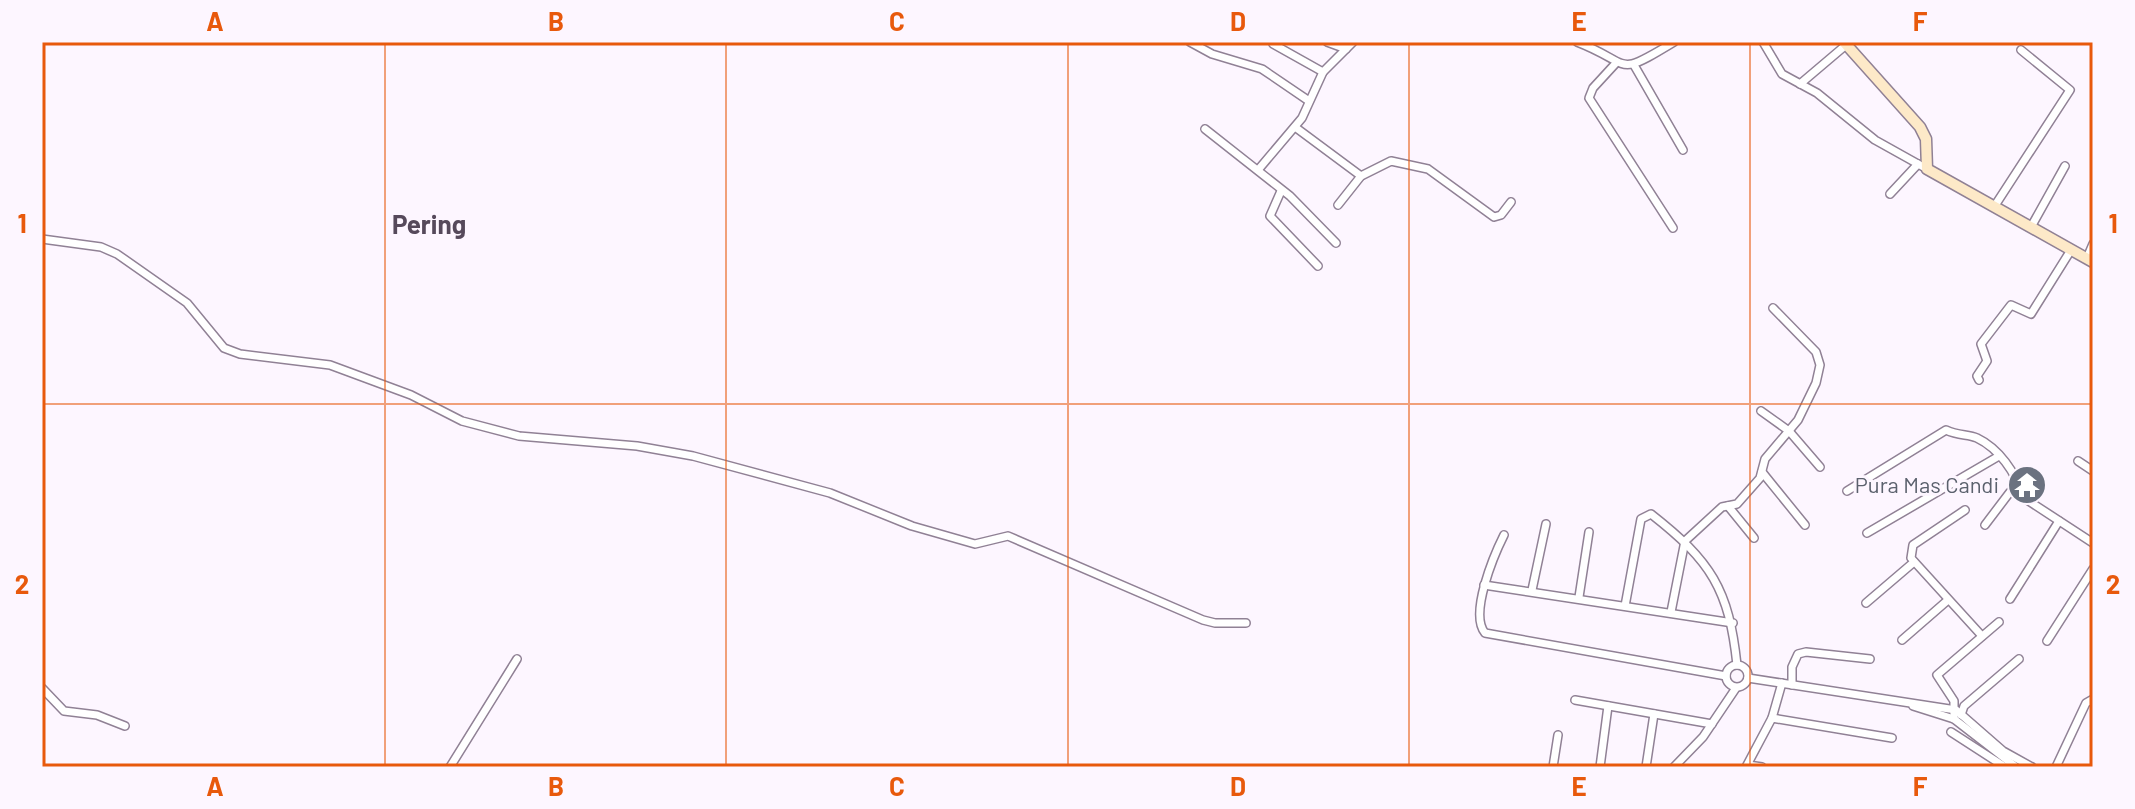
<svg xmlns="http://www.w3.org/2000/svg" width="2135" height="809" viewBox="0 0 2135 809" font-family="Barlow,sans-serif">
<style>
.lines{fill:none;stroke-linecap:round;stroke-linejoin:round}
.street-casing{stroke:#908195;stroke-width:10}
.secondary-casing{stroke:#908195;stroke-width:13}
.street{stroke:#fff;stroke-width:7}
.secondary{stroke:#fde9c8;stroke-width:10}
.grid{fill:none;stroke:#e8590c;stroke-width:2;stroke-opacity:0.55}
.labels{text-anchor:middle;stroke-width:6;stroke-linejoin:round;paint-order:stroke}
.worship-label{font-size:22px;fill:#5b616d;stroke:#fdf6ff;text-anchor:end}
.quarter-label{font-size:26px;font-weight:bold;fill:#56495b;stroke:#fdf6ff}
.neatline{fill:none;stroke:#e8590c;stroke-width:3}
.grid-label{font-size:26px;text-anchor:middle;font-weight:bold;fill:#e8590c}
</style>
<rect width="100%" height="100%" fill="#fdf6ff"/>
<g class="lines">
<g class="street-casing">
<g id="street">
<polyline points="1190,42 1212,54 1262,69 1309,101"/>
<polyline points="1327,42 1346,49"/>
<path d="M 1577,42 C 1634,64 1613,79 1674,42"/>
<polyline points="1763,42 1782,74 1817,93 1875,140 1927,169"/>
<polyline points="1273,44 1323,72"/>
<polyline points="1616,63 1593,88 1589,98 1673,228"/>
<polyline points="1634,65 1683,150"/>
<polyline points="1800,84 1846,45"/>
<polyline points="1295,127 1361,176"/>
<polyline points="1205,129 1290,196 1336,243"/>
<polyline points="1258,170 1302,118 1323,72 1353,42"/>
<polyline points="1281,191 1270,216 1318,266"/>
<polyline points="1890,194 1918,164"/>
<polyline points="1338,205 1361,176 1391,161 1428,169 1494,217 1501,215 1511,202"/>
<polyline points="1994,207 2070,90 2021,50"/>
<polyline points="2031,227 2065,166"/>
<polyline points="42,239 101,247 117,254 187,303 224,348 240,354 330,365 411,395 462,421 519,436 637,446 693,456 830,493 912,526 975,544 1008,536 1203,620 1215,623 1246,623"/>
<polyline points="2087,258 2093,244"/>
<polyline points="1979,380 1977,376 1987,361 1981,344 2011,305 2031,314 2071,250"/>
<polyline points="1761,411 1789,431 1820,467"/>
<polyline points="2078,461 2093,471"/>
<polyline points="1762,472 1805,525"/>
<path d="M 1847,491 L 1946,430 C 1959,436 1968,434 1977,438 C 1998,448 2017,473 2021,495"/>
<polyline points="1728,506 1754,538"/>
<polyline points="1965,510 1913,545 1911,558 1982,636"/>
<polyline points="1985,525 2010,492 2015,492 2093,543"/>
<polyline points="1867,533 1999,456"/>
<path d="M 1504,535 C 1494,555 1469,614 1485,633 L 1726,676"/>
<polyline points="1484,585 1733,623"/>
<polyline points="1532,590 1546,524"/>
<polyline points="1579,597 1589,532"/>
<polyline points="2010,599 2059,521"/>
<polyline points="1866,603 1914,562"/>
<path d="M 1625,606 L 1641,519 L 1651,514 C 1711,561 1729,589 1737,665"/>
<polyline points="1671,612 1685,541 1722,507 1737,504 1760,478 1765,459 1798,420 1816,383 1820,365 1816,352 1773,308"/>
<polyline points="1902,640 1948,600"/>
<polyline points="2047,641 2093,569"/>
<circle cx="1737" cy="676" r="11"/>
<polyline points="1748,678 1956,710 2003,751 2032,767"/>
<polyline points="1792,685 1792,667 1798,654 1806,652 1870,659"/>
<polyline points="42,688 64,711 97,715 125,726"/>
<polyline points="1575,700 1712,724"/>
<polyline points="1913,706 1954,719 2016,767"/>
<polyline points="1961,715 1964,706 2019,659"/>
<polyline points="1772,718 1892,738"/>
<polyline points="1954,719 1954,701 1937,675 1999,622"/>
<polyline points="1951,732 2005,767"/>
<polyline points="1748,765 1762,767"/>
<polyline points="450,767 517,659"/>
<polyline points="1553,767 1558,735"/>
<polyline points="1600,767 1608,706"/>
<polyline points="1646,767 1654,714"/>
<polyline points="1674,767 1703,737 1736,688"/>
<polyline points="1746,767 1772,718 1782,683"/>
<polyline points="2056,767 2086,703 2093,699"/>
</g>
</g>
<g class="secondary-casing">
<polyline id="secondary" points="1844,42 1920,127 1926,139 1927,169 2093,262"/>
</g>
<use href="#street" class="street"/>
<use href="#secondary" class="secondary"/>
</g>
<path class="grid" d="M 385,42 L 385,767M 726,42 L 726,767M 1068,42 L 1068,767M 1409,42 L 1409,767M 1750,42 L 1750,767M 42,404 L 2093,404"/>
<defs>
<g id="temple-disc" transform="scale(2)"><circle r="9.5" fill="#6b7280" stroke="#fdf6ff"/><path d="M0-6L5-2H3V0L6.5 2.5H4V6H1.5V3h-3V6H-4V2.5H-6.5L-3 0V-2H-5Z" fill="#fff"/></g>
</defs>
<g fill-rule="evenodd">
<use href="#temple-disc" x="2027" y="485"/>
</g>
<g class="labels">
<g class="worship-label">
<text x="1999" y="493">Pura Mas Candi</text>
</g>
<g class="quarter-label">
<text x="429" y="234">Pering</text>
</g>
</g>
<rect width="2135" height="809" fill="none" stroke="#fdf6ff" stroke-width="88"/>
<rect x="44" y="44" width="2047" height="721" class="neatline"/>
<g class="grid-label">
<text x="215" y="31">A</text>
<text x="556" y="31">B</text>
<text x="897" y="31">C</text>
<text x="1238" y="31">D</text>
<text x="1579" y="31">E</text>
<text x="1920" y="31">F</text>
<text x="22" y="233">1</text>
<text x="2113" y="233">1</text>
<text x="22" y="594">2</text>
<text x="2113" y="594">2</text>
<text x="215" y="796">A</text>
<text x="556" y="796">B</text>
<text x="897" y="796">C</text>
<text x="1238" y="796">D</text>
<text x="1579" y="796">E</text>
<text x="1920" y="796">F</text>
</g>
</svg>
